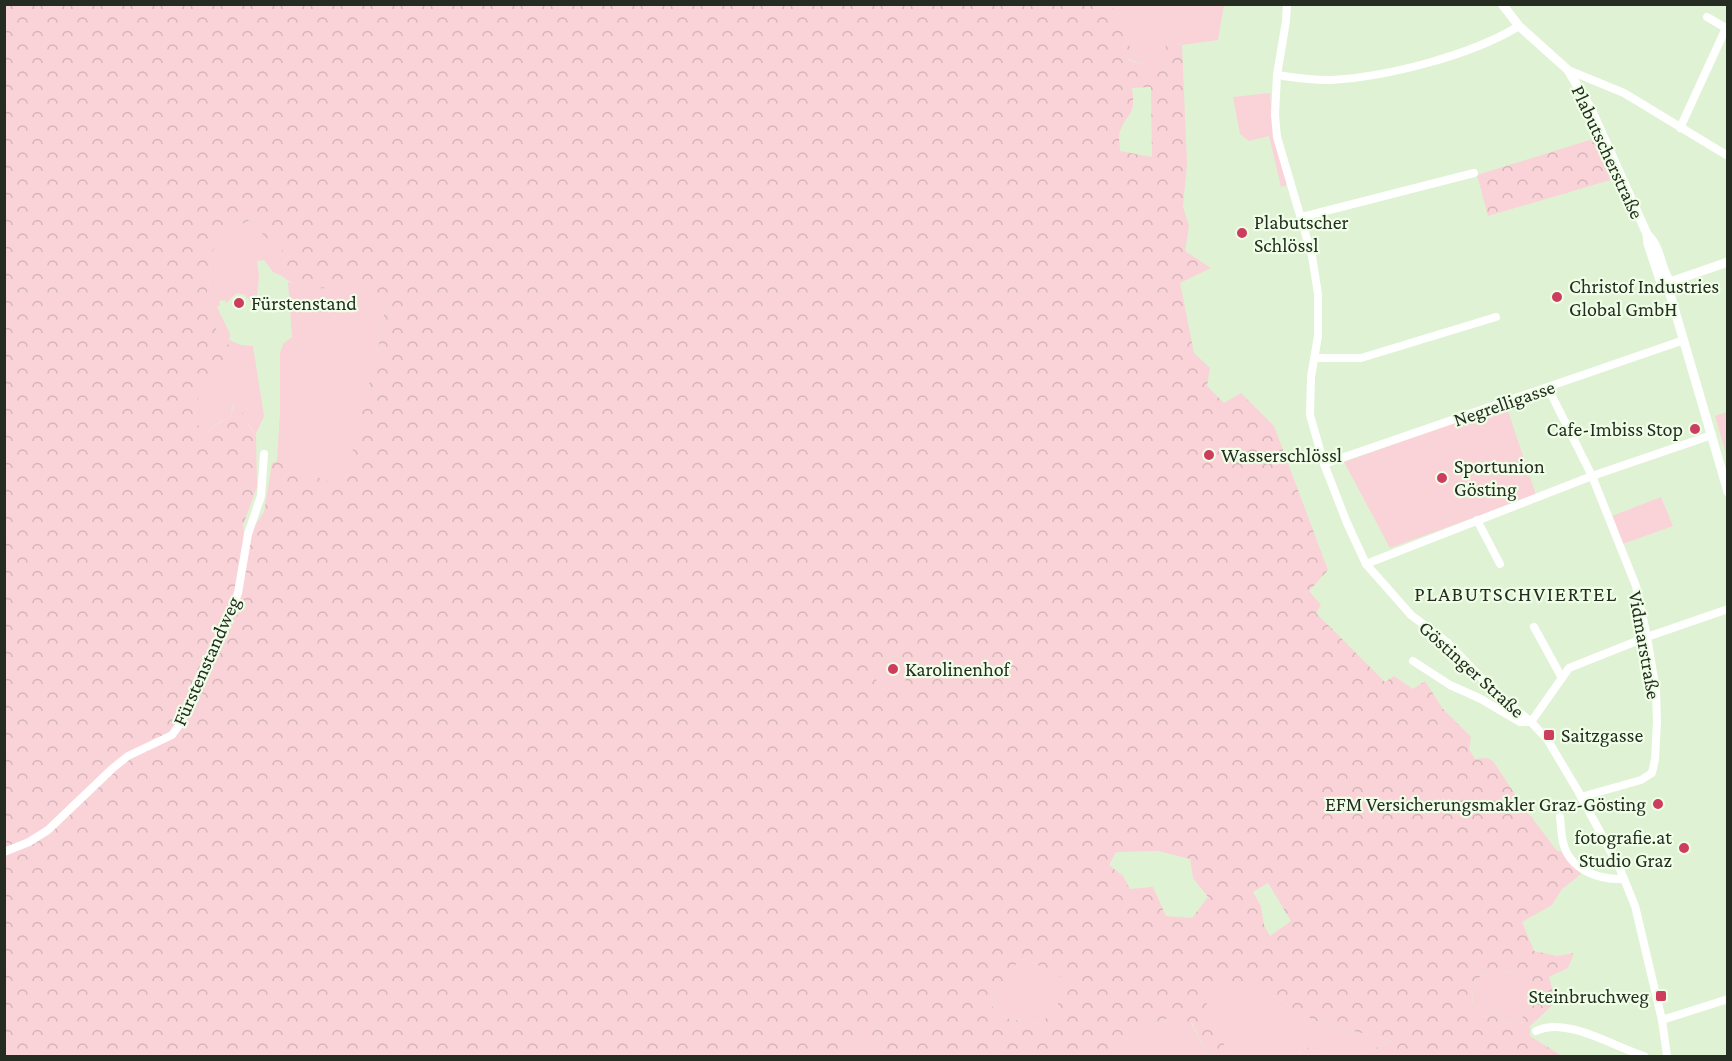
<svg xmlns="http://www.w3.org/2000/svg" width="1732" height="1061" viewBox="0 0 1732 1061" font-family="'Crimson Pro',serif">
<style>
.green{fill:#f9d3d7}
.forest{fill:url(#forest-crowns);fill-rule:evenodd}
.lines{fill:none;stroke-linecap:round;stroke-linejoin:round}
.minor{stroke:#fff;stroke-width:8}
.tertiary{stroke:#fff;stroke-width:9}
.poi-dot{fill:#cd3d5e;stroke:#effee6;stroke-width:2}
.labels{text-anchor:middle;stroke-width:4.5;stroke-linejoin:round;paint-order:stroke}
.street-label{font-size:20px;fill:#252c21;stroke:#effee6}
.poi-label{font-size:20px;fill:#252c21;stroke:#effee6;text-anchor:start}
.neighbourhood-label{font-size:21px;letter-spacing:1.5px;fill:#252c21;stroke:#effee6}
</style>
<defs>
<pattern id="forest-crowns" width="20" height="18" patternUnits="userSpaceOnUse" patternTransform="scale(1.5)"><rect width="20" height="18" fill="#f9d3d7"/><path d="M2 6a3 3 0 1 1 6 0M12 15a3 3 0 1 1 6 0" fill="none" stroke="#d5b5b8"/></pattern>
</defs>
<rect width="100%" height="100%" fill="#dff3d4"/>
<g class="green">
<polygon points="1111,5 1224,5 1218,40 1182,45 1166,41 1164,71 1128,59"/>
<polygon points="1270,93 1273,134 1287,185 1281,187 1269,136 1249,141 1240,134 1233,97"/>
<polygon points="250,220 282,242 282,276 273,272 264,260 257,261 259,276 256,305 254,307 245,295 237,293 226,303 225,300 219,301 220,305 217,307 230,334 229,340 241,345 253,346 264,416 256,434 233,404 230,420 222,420 205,434 193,420 201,383 221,363 227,342 217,333 207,294 213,250 227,231"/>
<path d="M 288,282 C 317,290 344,286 373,282 L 385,309 L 377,355 L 362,410 L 344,489 L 277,461 L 280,413 L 280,353 L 283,344 L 292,337 Z"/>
<polygon points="1506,405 1536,495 1390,548 1344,462"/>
<polygon points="1727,412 1728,412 1727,457 1715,416"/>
<polygon points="1661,497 1673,526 1623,544 1612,516"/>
<polygon points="898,656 908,671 902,693 880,689 873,675 881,659"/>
<polygon points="1018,959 1028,960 1071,982 1071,988 1041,1024 1009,1019 994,1011 990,997 1010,979"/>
<polygon points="1530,967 1532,977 1521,1024 1505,1022 1493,1013 1484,1017 1472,1011 1473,986 1481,975 1511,972"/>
<polygon points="1200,988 1260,988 1315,1021 1392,1041 1357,1056 1336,1056 1299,1045 1300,1056 1229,1056"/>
<polygon points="1178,1013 1191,1023 1208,1056 1105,1056 1120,1042"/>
<polygon points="882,1037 875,1056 849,1056 849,1042 868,1042"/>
</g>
<g class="forest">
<path d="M 5,5 L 1111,5 L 1130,47 L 1128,60 L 1164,70 L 1166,41 L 1182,45 L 1187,163 L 1183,207 L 1189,226 L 1185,251 L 1211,268 L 1180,283 L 1194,353 L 1210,368 L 1207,386 L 1224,403 L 1241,393 L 1274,426 L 1328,570 L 1309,591 L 1321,605 L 1316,613 L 1385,682 L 1394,676 L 1413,689 L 1425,681 L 1443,709 L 1471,737 L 1469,749 L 1475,759 L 1487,758 L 1493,761 L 1518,799 L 1557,851 L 1569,853 L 1581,874 L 1562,889 L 1552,905 L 1522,922 L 1534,951 L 1557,956 L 1574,953 L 1568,968 L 1549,977 L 1556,1002 L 1530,1026 L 1530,1036 L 1562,1056 L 1357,1056 L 1392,1041 L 1315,1021 L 1260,988 L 1200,988 L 1229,1056 L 1208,1056 L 1192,1023 L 1186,1024 L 1178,1013 L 1120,1042 L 1105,1056 L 875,1056 L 881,1037 L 868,1042 L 849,1042 L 849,1056 L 5,1056 ZM 1151,87 L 1152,157 L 1120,151 C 1120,145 1118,136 1120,131 C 1129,109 1136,117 1132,88 ZM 250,220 L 269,241 L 282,242 L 282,276 C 303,296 347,286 373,283 L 385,309 L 377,355 L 362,410 L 344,488 L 277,461 L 272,463 L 264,512 L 254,527 L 253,534 L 244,534 L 243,525 L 257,487 L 256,434 L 249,426 L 247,418 L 234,403 L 230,420 L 223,420 L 205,434 L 193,419 L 202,383 L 221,363 L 235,357 L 227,342 L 217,333 L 207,294 L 213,250 L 227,231 ZM 897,656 L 908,671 L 902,692 L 880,689 L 874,674 L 881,659 ZM 1158,851 L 1190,859 L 1193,878 L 1208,897 L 1192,918 L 1166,916 L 1153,887 L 1130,889 L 1123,876 L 1109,865 L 1116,852 ZM 1268,883 L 1291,921 L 1270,936 L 1264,925 L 1261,906 L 1253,892 ZM 1018,959 L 1028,960 L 1070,982 L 1071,988 L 1041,1024 L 1009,1019 L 994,1011 L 990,997 L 1010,979 ZM 1530,967 L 1532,977 L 1521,1024 L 1505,1022 L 1493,1013 L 1484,1017 L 1472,1011 L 1473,986 L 1481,975 L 1511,972 Z"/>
<polygon points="1596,138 1606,151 1617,178 1488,216 1477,175"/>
<polygon points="1299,1045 1336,1056 1300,1056"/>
</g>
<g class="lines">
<g class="minor">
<polyline points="1287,4 1286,21 1277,75 1275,115 1277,137 1312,256 1318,294 1318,336 1311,377 1310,415 1324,464 1347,523 1366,564 1411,615 1448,643 1488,685 1531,722 1547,739 1578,791 1620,869 1635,906 1662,1020 1667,1056"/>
<polyline points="1568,70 1624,93 1728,156"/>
<path d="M 1277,75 C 1295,78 1313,80 1331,80 C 1387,77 1472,55 1519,26"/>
<polyline points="1680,128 1726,28 1707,17"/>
<polyline points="1302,217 1474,173"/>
<polyline points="1315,358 1361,358 1496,317"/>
<polyline points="1548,388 1592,476 1636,586 1647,637 1656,691 1657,722 1655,759 1652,773 1641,780 1581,797"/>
<polyline points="1324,464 1684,340"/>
<polyline points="1477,520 1500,564"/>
<polyline points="1366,564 1592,476 1712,435"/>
<polyline points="1534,627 1562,678"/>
<polyline points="1413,661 1450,685 1481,699 1520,722 1531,722 1569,668 1647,637 1728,609"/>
<path d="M 1560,817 C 1561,825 1561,834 1563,842 C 1569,870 1599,880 1624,879"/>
<polyline points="4,852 29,842 48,830 113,768 128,756 172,735 180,724 189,705 196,684 230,614 238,593 248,534 261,496 264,454"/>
<polyline points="1662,1020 1728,999"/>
<path d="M 1536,1031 C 1567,1016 1614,1047 1644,1056"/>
</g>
<g class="tertiary">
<polyline points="1502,4 1519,26 1568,70 1591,109 1647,234 1648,244 1660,280 1669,286"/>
<path d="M 1647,234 C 1661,247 1660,267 1670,282"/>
<polyline points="1670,282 1670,294 1728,492"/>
<polyline points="1670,282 1728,262"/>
</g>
</g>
<g class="poi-dot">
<circle cx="1242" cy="233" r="6"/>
<circle cx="1557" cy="297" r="6"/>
<circle cx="239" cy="303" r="6"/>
<circle cx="1695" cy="429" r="6"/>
<circle cx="1209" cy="455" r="6"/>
<circle cx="1442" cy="478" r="6"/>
<circle cx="893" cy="669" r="6"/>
<rect x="1543" y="729" width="12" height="12" rx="3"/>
<circle cx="1658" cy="804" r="6"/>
<circle cx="1684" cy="848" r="6"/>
<rect x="1655" y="990" width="12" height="12" rx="3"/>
</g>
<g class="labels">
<g class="street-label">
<text transform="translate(1608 152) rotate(65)" y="7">Plabutscherstraße</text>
<text transform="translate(1504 403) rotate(-19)" y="7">Negrelligasse</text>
<text transform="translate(1645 645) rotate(80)" y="7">Vidmarstraße</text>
<text transform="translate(206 661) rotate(-66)" y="7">Fürstenstandweg</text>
<text transform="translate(1472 669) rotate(42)" y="7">Göstinger Straße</text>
</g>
<g class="poi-label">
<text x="1254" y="229">Plabutscher<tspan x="1254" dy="23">Schlössl</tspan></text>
<text x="1569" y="293">Christof Industries<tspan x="1569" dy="23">Global GmbH</tspan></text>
<text x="251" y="310">Fürstenstand</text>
<text x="1683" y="436" text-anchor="end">Cafe-Imbiss Stop</text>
<text x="1221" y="462">Wasserschlössl</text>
<text x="1454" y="473">Sportunion<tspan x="1454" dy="23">Gösting</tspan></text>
<text x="905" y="676">Karolinenhof</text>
<text x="1561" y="742">Saitzgasse</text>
<text x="1646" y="811" text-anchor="end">EFM Versicherungsmakler Graz-Gösting</text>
<text x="1672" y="844" text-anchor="end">fotografie.at<tspan x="1672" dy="23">Studio Graz</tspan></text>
<text x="1649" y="1003" text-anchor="end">Steinbruchweg</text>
</g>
<g class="neighbourhood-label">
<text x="1516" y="601">PLABUTSCHVIERTEL</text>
</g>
</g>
<rect width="1732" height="1061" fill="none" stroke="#252c21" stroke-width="12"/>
</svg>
